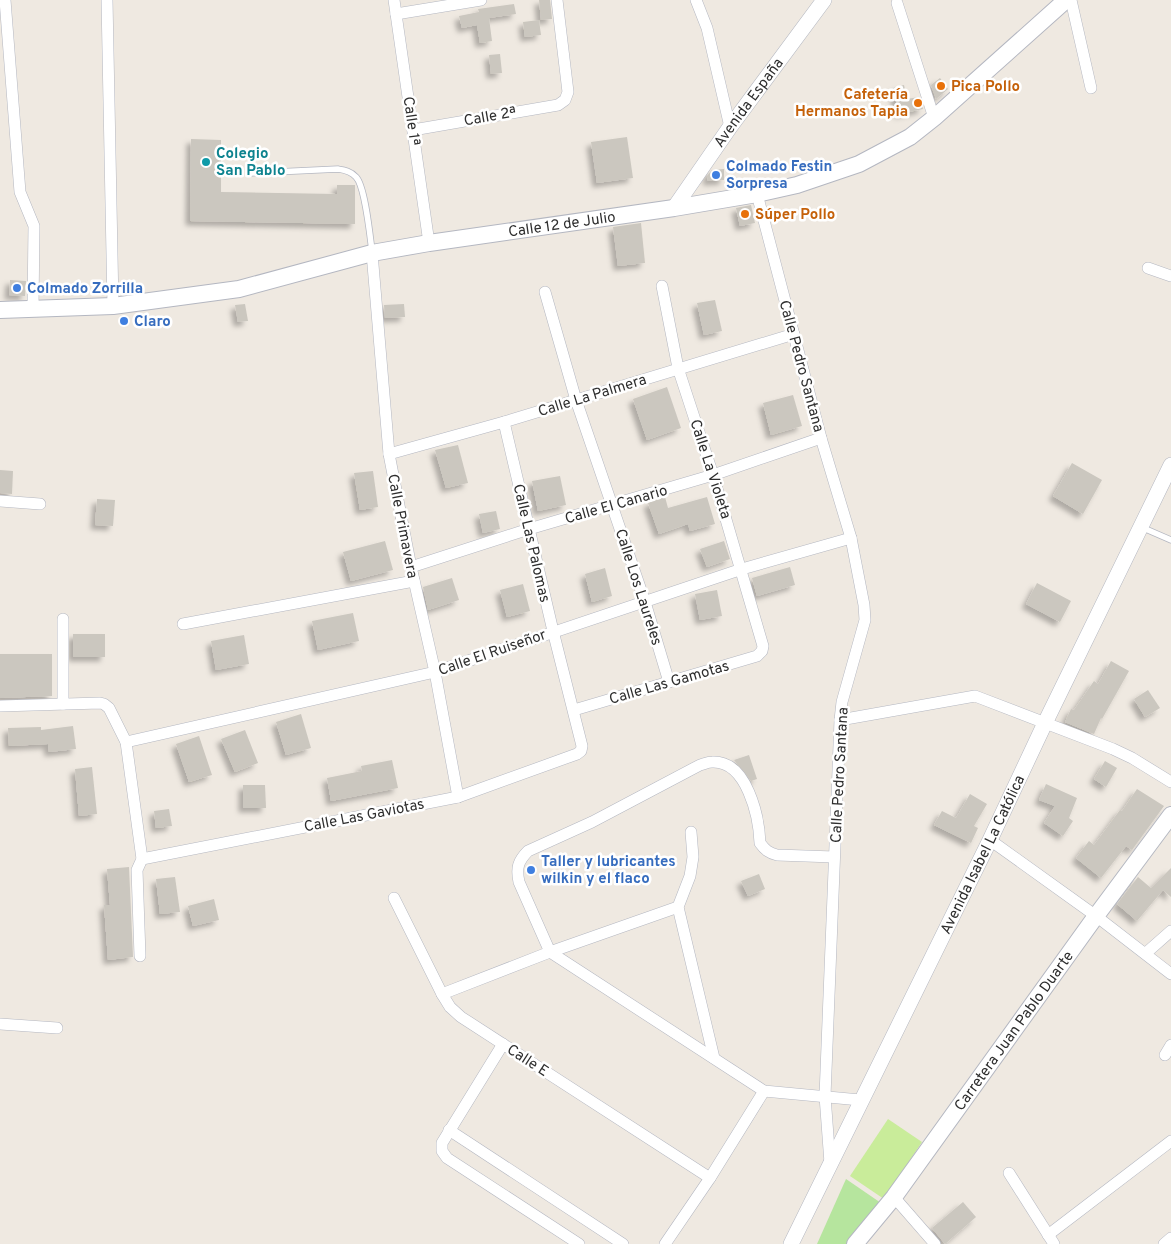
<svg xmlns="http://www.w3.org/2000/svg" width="1171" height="1244" viewBox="0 0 1171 1244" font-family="Overpass,sans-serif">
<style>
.green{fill:#b6e59e}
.pitch{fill:#c9ec9a}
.building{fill:#cbc7bf;filter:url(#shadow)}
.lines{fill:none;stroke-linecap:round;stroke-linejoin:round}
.service-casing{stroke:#b4b7c1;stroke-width:7}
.minor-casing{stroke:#b4b7c1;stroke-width:12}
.tertiary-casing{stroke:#b4b7c1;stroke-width:16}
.secondary-casing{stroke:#b4b7c1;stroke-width:18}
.service{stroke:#fff;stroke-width:5.5}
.minor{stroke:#fff;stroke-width:11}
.tertiary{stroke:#fff;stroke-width:15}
.secondary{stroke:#fff;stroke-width:16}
.food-dot{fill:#e8710a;stroke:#fff;stroke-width:2}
.culture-dot{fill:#0f9aa8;stroke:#fff;stroke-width:2}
.shop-dot{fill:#3f7fe0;stroke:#fff;stroke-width:2}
.labels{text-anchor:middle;stroke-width:5;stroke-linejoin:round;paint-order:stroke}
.food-label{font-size:15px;font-weight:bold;fill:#c56008;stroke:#fff;text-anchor:start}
.street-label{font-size:15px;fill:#2e2e2e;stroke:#fff}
.culture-label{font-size:15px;font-weight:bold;fill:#0d838f;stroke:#fff;text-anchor:start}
.shop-label{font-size:15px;font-weight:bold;fill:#366cbe;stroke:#fff;text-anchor:start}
</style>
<defs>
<filter id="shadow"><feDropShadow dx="-4.5" dy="4.5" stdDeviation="2.5" flood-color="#0004"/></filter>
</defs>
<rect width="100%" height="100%" fill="#efe9e1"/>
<polygon class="green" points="846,1179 881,1203 848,1244 817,1244"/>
<polygon class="pitch" points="888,1119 922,1142 884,1199 850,1176"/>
<g class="building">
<polygon points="539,0 550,0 552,19 541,20"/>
<polygon points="514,4 516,14 489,18 492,41 480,43 477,25 462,28 459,16 479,12 478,9"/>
<polygon points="539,20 541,35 525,37 523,22"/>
<polygon points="500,54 502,73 491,74 489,55"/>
<polygon points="940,78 948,89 936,99 931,85"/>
<polygon points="904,85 907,99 919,97 923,109 899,114 893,88"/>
<polygon points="627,137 633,178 597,183 591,142"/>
<polygon points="191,139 221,140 221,192 337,194 337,185 355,185 355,224 190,221"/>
<polygon points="724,169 724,180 708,181 707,176 712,170"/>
<polygon points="751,205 755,223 740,226 736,208"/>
<polygon points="641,223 645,263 618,266 613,227"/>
<polygon points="10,280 26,281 25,296 9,295"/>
<polygon points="715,300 722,331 704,335 697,303"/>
<polygon points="245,304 248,321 238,322 235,305"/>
<polygon points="404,304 405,317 385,318 384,305"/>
<polygon points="667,387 681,428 647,440 633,399"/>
<polygon points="793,395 802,426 771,435 763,403"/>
<polygon points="458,445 468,483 446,488 435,450"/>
<polygon points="1072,463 1102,480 1083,514 1053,496"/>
<polygon points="0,470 13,471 12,494 0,493"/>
<polygon points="373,471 378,507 360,510 354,473"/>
<polygon points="560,476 566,505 538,511 532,481"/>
<polygon points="665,497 668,508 707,497 715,524 690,531 688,524 659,534 648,503"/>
<polygon points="97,499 115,500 113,526 95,525"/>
<polygon points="496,511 500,529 483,533 479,514"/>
<polygon points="385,541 393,570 351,581 343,552"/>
<polygon points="724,541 730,559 707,567 700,549"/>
<polygon points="790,567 795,585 757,596 752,578"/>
<polygon points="605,568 612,596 592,602 585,574"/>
<polygon points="452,578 459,600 428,610 423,587"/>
<polygon points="1037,583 1071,601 1060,622 1026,604"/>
<polygon points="523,584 530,611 507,617 500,590"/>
<polygon points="717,590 722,616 700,620 695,594"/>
<polygon points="353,613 359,641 318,650 312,621"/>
<rect x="73" y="634" width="32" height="23"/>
<polygon points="244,635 249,664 216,670 211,641"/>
<polygon points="0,654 52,654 52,696 0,698"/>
<polygon points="1111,661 1129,671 1102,719 1101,718 1094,734 1065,722 1071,709 1074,710 1094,681 1098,684"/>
<polygon points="1148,690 1160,708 1145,717 1134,699"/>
<polygon points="301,714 311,748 286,755 276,722"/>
<polygon points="73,726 76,749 49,752 48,744 9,746 8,728 41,727 41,730"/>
<polygon points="245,730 258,763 235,772 221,739"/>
<polygon points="199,736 212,775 189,782 176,744"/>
<polygon points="749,755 757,779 751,781 734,760"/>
<polygon points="392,760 398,788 331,801 327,778 362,771 361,766"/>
<polygon points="1105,761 1117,768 1106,787 1094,779"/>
<polygon points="92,767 97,814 79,816 75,769"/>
<polygon points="1046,784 1077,798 1069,818 1073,821 1063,836 1044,823 1055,806 1039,800"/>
<polygon points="243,785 265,785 266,808 243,808"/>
<polygon points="1137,789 1164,806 1132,850 1126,846 1101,878 1076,858 1089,841 1094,845 1120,810 1122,811"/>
<polygon points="970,794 987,804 974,826 978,828 971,843 934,825 942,811 956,818"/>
<polygon points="169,809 172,826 156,828 154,811"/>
<polygon points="129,867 133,957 108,960 104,905 110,905 107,869"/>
<polygon points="1171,868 1171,897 1163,890 1137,921 1117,904 1138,877 1151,888"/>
<polygon points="759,874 765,889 748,896 741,881"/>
<polygon points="175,877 180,912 160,914 156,879"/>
<polygon points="214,899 219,920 193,926 188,906"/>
<polygon points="963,1202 976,1217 945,1244 932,1228"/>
</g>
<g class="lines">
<g class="service-casing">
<g id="service">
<path d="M 252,173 L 338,169 C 344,170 351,171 356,177 C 365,186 370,236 372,251"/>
<polyline points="1141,527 1171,540"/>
</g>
</g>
<g class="minor-casing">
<g id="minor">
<polyline points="5,0 20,192 34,226 33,309"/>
<polyline points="107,0 113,306"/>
<polyline points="394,0 429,243"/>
<polyline points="696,0 707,28 730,127"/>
<polyline points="1071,0 1091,88"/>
<polyline points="897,3 934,118"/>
<polyline points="396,14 481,0"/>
<polyline points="413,130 558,105 565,100 568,92 557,0"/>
<polyline points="757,194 821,438 851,538 864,605 865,620 842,702 840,720 825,1096 830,1163"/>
<polyline points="372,253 389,454 411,567 435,672 458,797"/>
<polyline points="1148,268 1171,276"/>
<polyline points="545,292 576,400 645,602 669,682"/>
<polyline points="389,454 504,422 794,334"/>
<polyline points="0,501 40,504"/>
<polyline points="411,567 529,529 713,475 821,438"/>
<polyline points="63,619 63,704"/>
<polyline points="183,624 414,581"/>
<polyline points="0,706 100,703 104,704 109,708 126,742 142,859 137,870 140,956"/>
<polyline points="574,710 757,656 762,651 763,646 713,475 678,368 662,286"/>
<polyline points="840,720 975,696 1113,749 1132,758 1171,782"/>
<polyline points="126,742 435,672 742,569 851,538"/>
<polyline points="691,832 693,857 690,876 678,907 714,1058"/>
<polyline points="990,840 1096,916 1171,974"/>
<path d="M 834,857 L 777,855 C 769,853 765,850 760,843 C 759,817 747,760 712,762 C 708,762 704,764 700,765 L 592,822 L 528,851 C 518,861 516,868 519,882 L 550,952 L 764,1091 L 860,1100"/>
<polyline points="142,859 458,797 577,754 581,751 582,746 553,631 504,422"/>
<polyline points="394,898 442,994 450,1007 461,1017 710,1178"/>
<polyline points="1146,953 1171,931"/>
<polyline points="442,994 550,952 678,907"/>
<polyline points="0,1024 57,1028"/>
<polyline points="503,1044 442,1143 442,1151 447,1158 579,1244"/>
<polyline points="1165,1055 1171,1045"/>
<polyline points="449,1130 623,1244"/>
<polyline points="1009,1173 1054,1244"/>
<polyline points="894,1197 935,1244"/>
<polyline points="1048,1235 1171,1141"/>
<polyline points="665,1244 710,1178 764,1091"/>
<polyline points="1164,1244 1171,1238"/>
</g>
</g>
<g class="tertiary-casing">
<g id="tertiary">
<path id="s1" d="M 674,208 L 730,127 L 824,0"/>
<path id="s2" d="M 791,1244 L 990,840 L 1045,723 L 1171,465"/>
</g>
</g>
<g class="secondary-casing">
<g id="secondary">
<path id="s3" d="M 0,310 L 113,306 L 239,289 L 372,253 L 429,243 L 674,208 L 757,194 L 797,185 L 859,164 L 910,137 L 934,118 L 1066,0"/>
<path id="s4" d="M 855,1244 L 894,1197 L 1096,916 L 1171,815"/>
</g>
</g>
<use href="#service" class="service"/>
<use href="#minor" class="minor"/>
<use href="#tertiary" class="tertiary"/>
<use href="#secondary" class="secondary"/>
</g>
<g class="food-dot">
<circle cx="941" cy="86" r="5"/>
<circle cx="918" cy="103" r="5"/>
<circle cx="745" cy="214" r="5"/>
</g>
<circle class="culture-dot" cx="206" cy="162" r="5"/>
<g class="shop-dot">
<circle cx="716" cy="175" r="5"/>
<circle cx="17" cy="288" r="5"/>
<circle cx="124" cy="321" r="5"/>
<circle cx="531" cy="870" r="5"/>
</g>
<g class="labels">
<g class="food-label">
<text x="951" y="91">Pica Pollo</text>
<text x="908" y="99" text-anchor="end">Cafetería<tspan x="908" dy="17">Hermanos Tapia</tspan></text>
<text x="755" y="219">Súper Pollo</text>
</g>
<g class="street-label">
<text dy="5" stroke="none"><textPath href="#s1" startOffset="129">Avenida España</textPath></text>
<text transform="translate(490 116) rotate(-10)" y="5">Calle 2ª</text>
<text transform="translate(412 121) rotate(82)" y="5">Calle 1ª</text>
<text dy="5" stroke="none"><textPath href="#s3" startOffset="570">Calle 12 de Julio</textPath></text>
<text transform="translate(802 366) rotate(75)" y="5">Calle Pedro Santana</text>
<text transform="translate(592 395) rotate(-17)" y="5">Calle La Palmera</text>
<text transform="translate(711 469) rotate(72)" y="5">Calle La Violeta</text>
<text transform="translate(616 504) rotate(-16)" y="5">Calle El Canario</text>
<text transform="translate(403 526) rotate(79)" y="5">Calle Primavera</text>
<text transform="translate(532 543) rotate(77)" y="5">Calle Las Palomas</text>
<text transform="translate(639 587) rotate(72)" y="5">Calle Los Laureles</text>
<text transform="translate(492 652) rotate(-19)" y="5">Calle El Ruiseñor</text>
<text transform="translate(669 682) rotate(-16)" y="5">Calle Las Gamotas</text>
<text transform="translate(839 775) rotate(-87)" y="5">Calle Pedro Santana</text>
<text transform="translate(364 815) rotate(-11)" y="5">Calle Las Gaviotas</text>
<text dy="5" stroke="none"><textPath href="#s2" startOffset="434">Avenida Isabel La Católica</textPath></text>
<text dy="5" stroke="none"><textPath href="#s4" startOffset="266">Carretera Juan Pablo Duarte</textPath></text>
<text transform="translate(528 1060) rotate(33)" y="5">Calle E</text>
</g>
<g class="culture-label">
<text x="216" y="158">Colegio<tspan x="216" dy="17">San Pablo</tspan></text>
</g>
<g class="shop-label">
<text x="726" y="171">Colmado Festin<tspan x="726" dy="17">Sorpresa</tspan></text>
<text x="27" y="293">Colmado Zorrilla</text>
<text x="134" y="326">Claro</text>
<text x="541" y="866">Taller y lubricantes<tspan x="541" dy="17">wilkin y el flaco</tspan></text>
</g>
</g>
</svg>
